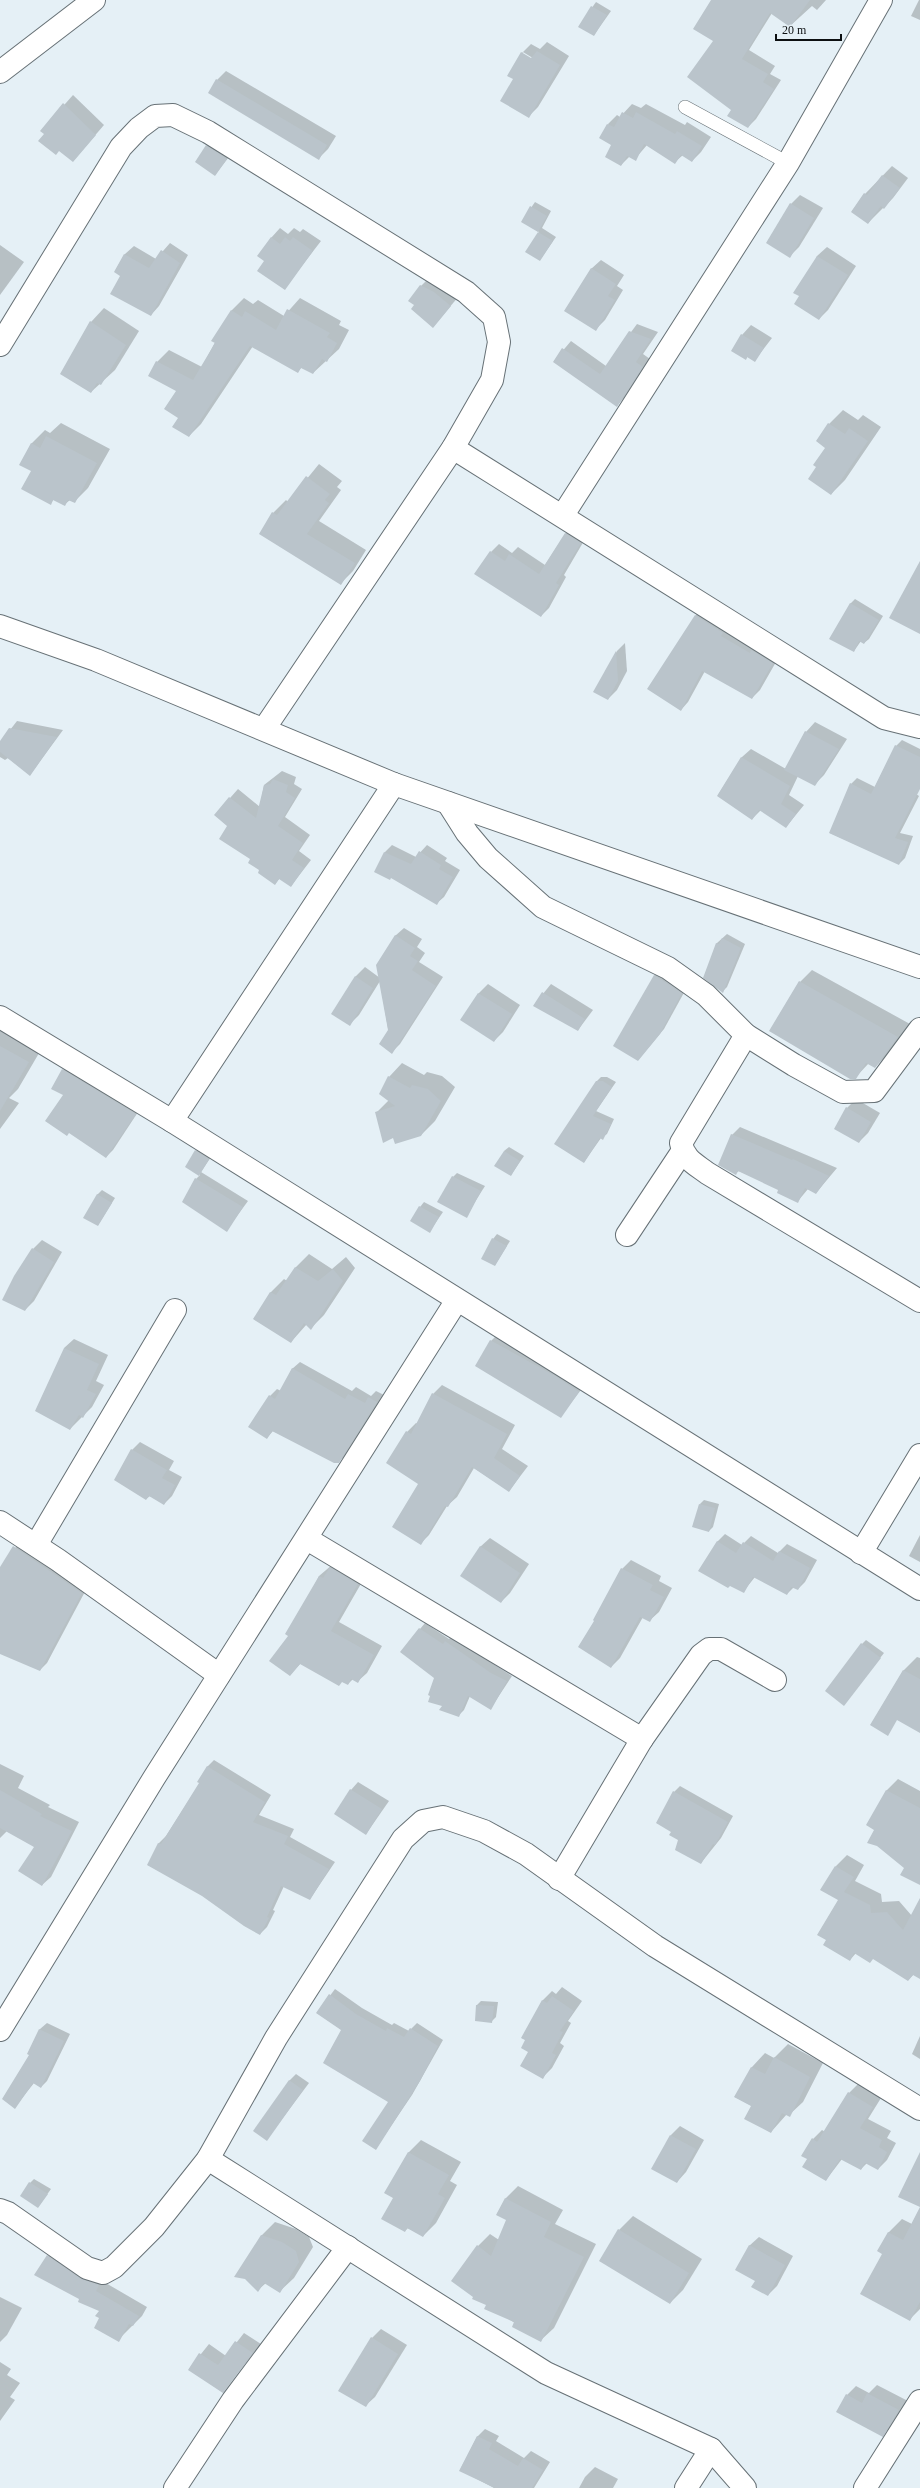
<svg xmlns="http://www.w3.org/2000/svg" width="920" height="2488" viewBox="0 0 920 2488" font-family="'Times New Roman',serif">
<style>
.shadow{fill:#0003;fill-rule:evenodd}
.building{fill:#bac4cb}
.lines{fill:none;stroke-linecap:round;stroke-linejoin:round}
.service-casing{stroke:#677176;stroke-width:14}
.minor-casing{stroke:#677176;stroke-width:24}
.tertiary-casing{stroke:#677176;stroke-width:24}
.service{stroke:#fff;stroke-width:13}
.minor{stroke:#fff;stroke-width:22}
.tertiary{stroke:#fff;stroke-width:22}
</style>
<rect width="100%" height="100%" fill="#e5f0f6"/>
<g class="shadow">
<polygon points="723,0 826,0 817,10 812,6 790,26 772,13 749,50 775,66 770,74 781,80 756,119 748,127 732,110 715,41"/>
<polygon points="919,0 920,0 920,20 911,16"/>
<polygon points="596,2 611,11 594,35 579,26"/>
<path d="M 547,42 L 569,56 L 538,107 L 529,116 L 515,79 L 522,53 L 531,44 L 540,49 ZM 523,52 L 536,60 L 535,62 L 523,55 Z"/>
<polygon points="226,71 336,136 328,149 319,158 217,80"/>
<polygon points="73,95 104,125 73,161 42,130"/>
<polygon points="632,104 641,108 646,104 685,125 687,122 711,137 701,152 692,161 683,155 675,162 647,145 635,159 630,156 621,165 608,124 617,115 620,117"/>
<polygon points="216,137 235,149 215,175 207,146"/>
<polygon points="892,166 908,178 893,198 868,223 852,211 865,194"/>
<polygon points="800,195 823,208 799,247 790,256 791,204"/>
<polygon points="535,202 551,211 542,228 556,237 540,260 539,232 522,221"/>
<polygon points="280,228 288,234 294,228 300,232 303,229 321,241 284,289 265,261 271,238"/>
<polygon points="170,243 188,255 159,306 151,315 122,275 115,271 125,254 134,246 156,259"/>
<polygon points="0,245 24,262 0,295"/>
<polygon points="827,247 856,266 828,310 819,319 800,296 817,256"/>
<polygon points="601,260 624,275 617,286 623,290 605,320 596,329 591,269"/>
<polygon points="430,277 459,296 433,327 421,286"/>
<polygon points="244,298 253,304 258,300 284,316 300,298 341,321 339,325 349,330 339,349 313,373 302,367 298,371 253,346 201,424 189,436 179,417 177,390 157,362 169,350 202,367 232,310"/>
<polygon points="104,308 139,331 115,370 91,392 91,322"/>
<polygon points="637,324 658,332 643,354 650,359 624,398 617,405 554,361 571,341 606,366"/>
<polygon points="751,325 772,338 755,360 748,356 746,359 742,335"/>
<polygon points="843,410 858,420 863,415 881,427 845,480 831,494 817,467 826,447 817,441 829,424"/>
<polygon points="61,423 110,449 88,488 74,502 70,500 64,505 54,499 51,503 31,444 45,430 50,433"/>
<polygon points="319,464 342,481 337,487 341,490 319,521 366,550 353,571 341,583 261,533 273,513 286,500 288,502"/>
<polygon points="574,525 588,534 564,575 566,577 549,608 541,616 491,552 499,544 512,553 518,547 545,565 566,533"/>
<polygon points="855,599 883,616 869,639 864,643 861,641 854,651 850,604"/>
<polygon points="704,607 780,655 760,690 752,698 705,671 688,702 681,710 649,689 696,615"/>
<polygon points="625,643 627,671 617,690 608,699 595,691 617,651"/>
<polygon points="17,721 63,730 30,775 8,758 5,760 0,757 0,743"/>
<polygon points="815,722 847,739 824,775 815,784 798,776 789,795 804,805 786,827 761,810 752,819 718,795 742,757 751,749 786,769 806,732"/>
<polygon points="902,740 920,749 920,787 916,794 919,796 900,833 913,836 905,858 899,864 830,833 851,784 857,778 875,787 896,746"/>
<polygon points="282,771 296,777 294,784 302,789 285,817 310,835 299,851 311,860 291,886 280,878 275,884 261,870 228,826 215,815 238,789 260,807 264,785"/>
<polygon points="392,845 416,857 427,845 447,858 445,861 460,870 444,897 437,903 392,877 375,872 385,852"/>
<polygon points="404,928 422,939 417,947 425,953 419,962 443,977 400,1044 392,1052 380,981 359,1015 350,1024 333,1014 356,976 365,967 380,978 395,936"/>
<polygon points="727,934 745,944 727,987 723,991 705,977 717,943"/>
<polygon points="812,970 910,1024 888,1054 875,1067 869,1063 855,1078 800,982"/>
<polygon points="659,971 686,989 664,1029 638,1060 654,976"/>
<polygon points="488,984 520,1005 503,1032 494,1041 462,1020 479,993"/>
<polygon points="551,984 593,1010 578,1030 534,1005"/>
<polygon points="0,1023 42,1048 18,1089 9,1098 19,1103 0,1129"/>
<polygon points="70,1063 142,1106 113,1150 106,1157 64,1095 63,1070"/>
<polygon points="402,1063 424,1075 427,1072 442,1076 455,1087 435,1121 421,1135 393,1137 376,1113 389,1100 389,1077"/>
<polygon points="601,1077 607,1077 616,1082 596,1111 614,1119 607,1134 601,1138 584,1162 597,1081"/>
<polygon points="856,1099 880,1113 868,1133 859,1142 847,1108"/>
<polygon points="740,1127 837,1168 816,1193 808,1189 798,1201 780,1189 739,1171 736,1173 732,1135"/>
<polygon points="200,1147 213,1154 201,1172 248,1201 226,1231 196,1179 200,1175 196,1151"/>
<polygon points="509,1147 524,1156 511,1175 504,1151"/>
<polygon points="457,1173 485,1186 466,1216 453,1177"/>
<polygon points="102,1190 115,1198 98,1225 97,1195"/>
<polygon points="424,1202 443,1212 430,1231 420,1207"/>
<polygon points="497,1234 510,1241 495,1265 493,1239"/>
<polygon points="42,1240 62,1252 34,1301 25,1310 33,1249"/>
<polygon points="309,1254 332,1269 346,1257 355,1268 324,1315 311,1328 307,1324 291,1342 254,1319 271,1292 284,1279 287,1281 296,1267"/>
<polygon points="500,1332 587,1382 561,1416 491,1341"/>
<polygon points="74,1339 108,1355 96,1381 104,1385 92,1407 70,1429 64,1348"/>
<polygon points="300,1362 352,1391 356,1387 371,1396 376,1391 384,1395 346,1455 338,1462 273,1431 267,1438 270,1396 277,1389 281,1391 292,1369"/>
<polygon points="442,1385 515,1425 502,1449 528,1466 509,1491 474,1468 457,1497 447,1506 429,1535 420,1544 420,1483 407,1432 416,1423 418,1424 433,1394"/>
<polygon points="140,1442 174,1461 169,1470 182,1477 172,1496 164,1504 150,1496 146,1499 132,1450"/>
<polygon points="704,1500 719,1504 713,1527 709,1531 700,1504"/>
<polygon points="725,1534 742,1545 751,1536 778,1553 787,1544 817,1560 805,1582 798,1589 794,1587 787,1594 755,1577 743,1592 717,1542"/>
<polygon points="920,1535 920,1562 909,1556"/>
<polygon points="490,1538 529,1564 510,1593 501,1602 480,1547"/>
<polygon points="21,1540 88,1586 47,1663 40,1670 0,1652 0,1569"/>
<polygon points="339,1559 366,1575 339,1622 382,1646 367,1673 358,1681 353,1679 348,1684 301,1663 290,1675 290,1636 319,1576"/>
<polygon points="631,1560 661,1576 659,1581 672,1588 659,1612 649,1621 643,1617 620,1658 611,1667 596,1621 622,1569"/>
<polygon points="425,1623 449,1639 451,1637 512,1676 491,1708 470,1696 464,1710 459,1715 443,1705 436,1678 401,1652"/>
<polygon points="866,1640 884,1653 844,1704 862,1644"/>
<polygon points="917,1657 920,1658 920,1708 888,1696 904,1670"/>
<polygon points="214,1760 271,1795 259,1815 294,1829 290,1837 335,1862 310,1899 284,1886 273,1910 275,1911 267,1927 260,1934 203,1895 148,1865 159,1843 166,1836 200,1783 207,1767"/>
<polygon points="0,1764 24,1776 18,1788 50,1805 48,1807 79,1822 51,1877 42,1885 36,1846 7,1831 0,1838"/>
<polygon points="898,1779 920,1791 920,1884 905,1868 876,1830 867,1825 887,1790"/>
<polygon points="358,1782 389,1801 366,1834 351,1790"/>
<polygon points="680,1786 733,1816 721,1838 701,1863 673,1831 657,1823 674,1792"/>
<polygon points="847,1855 864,1865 855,1881 881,1894 882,1902 899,1901 912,1916 920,1900 920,1978 914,1974 908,1980 874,1958 856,1953 850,1960 827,1940 840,1900 836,1866"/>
<polygon points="562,1987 582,2001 568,2021 571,2023 560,2043 564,2046 552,2068 543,2077 526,2040 522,2038 543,2000 552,1991 556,1994"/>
<polygon points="335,1989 362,2008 392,2025 394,2023 409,2031 417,2023 443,2040 412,2095 376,2148 389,2101 342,2030 317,2013"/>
<polygon points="481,2001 498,2002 496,2017 492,2021 476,2020 477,2005"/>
<polygon points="47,2023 70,2034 47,2081 41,2087 34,2083 15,2107 31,2055 28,2054 40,2029"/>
<polygon points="920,2036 920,2059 912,2054"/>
<polygon points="788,2044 823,2063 803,2102 789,2115 787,2114 771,2132 752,2106 735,2097 752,2067 765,2053 774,2058"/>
<polygon points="296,2074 309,2083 267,2139 289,2081"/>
<polygon points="858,2084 881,2098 868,2119 891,2131 887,2138 896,2143 887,2160 878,2169 867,2163 861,2169 842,2159 826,2180 808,2159 813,2139 822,2130 825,2132 849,2093"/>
<polygon points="680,2126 704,2140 686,2172 677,2182 671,2135"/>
<polygon points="421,2140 461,2162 450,2181 457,2185 436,2223 423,2236 408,2228 405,2231 408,2153"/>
<polygon points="34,2179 51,2189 38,2207 30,2183"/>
<polygon points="518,2186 563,2210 555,2224 596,2244 554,2328 541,2340 487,2305 478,2246 490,2234 499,2240 507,2219 497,2214 506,2198"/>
<polygon points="920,2209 920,2309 910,2319 884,2254 888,2233 902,2219 912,2224"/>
<polygon points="633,2216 702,2259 683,2290 670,2303 619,2230"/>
<polygon points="275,2222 296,2229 309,2237 313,2247 294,2278 280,2291 266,2283 258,2290 261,2236"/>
<polygon points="759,2237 793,2256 777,2286 768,2295 756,2280 749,2246"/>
<polygon points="57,2247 104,2282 147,2307 142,2316 118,2340 101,2318 100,2310 81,2299 48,2256"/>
<polygon points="0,2297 22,2308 7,2335 0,2342"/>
<polygon points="381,2329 407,2345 375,2397 365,2406 372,2338"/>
<polygon points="244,2333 261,2344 222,2392 189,2369 209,2344 226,2356"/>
<polygon points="0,2362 11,2369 7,2375 20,2383 10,2397 15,2400 0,2421"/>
<polygon points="877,2385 908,2401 892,2426 882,2435 847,2395 856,2386 869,2393"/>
<polygon points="485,2429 499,2436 496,2441 524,2458 531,2451 550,2462 534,2488 494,2488 460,2470 477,2437"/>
<polygon points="595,2467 618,2479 613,2488 579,2488 585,2477"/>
</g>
<g class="building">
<polygon points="711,0 810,0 790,27 770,13 742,59 768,74 763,82 774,89 748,128 727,116 731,110 687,77 713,41 693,29"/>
<polygon points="591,6 607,15 594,36 578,27"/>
<polygon points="537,51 560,65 529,118 500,101 513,79 507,76 521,52 531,58"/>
<polygon points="216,79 327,145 319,160 208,93"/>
<polygon points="63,103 96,135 73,162 59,151 56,155 38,141 44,134 40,131"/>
<polygon points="622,112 633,118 636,112 675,134 677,131 702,146 692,162 681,155 675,164 644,144 636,161 627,156 621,166 605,157 611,145 599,138 607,124 614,127"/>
<polygon points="206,145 227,159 215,176 195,162"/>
<polygon points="882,175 900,188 884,209 881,206 868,224 851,212 864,193 867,195"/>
<polygon points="790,203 814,218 790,258 766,243"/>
<polygon points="530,206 547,216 538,232 521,222"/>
<polygon points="538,232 553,241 540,261 525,252"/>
<polygon points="271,237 280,244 285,237 290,241 293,237 313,251 285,290 257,271 264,261 257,256"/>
<polygon points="161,250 180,263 151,316 110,294 120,276 114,272 124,254 149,268"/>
<polygon points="817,256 848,275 819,320 794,304 799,296 793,293"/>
<polygon points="591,268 616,284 608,296 615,300 596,331 564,311"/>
<polygon points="420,285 434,292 451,306 433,328 411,309 414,305 408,301"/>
<polygon points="287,309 330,333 327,337 337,343 327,362 322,359 313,374 301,368 298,373 250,346 189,437 172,427 178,418 164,409 176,391 148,376 156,361 193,380 215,343 211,341 231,310 242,317 245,311 276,330"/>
<polygon points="90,321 126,345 101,385 97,383 91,393 60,374"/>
<polygon points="629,331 651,339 636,362 643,367 617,407 553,362 562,348 600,374"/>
<polygon points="741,334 764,348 755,362 747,357 746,360 731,351"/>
<polygon points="828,423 845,434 849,428 868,441 831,495 808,479 816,467 813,465 825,448 816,441"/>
<polygon points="46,436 97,463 75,503 68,500 65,506 53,500 51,505 21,489 31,471 19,465 31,443 40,448"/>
<polygon points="306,476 330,494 325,500 329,503 307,534 355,563 341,585 259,534 272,512 277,515"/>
<polygon points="565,533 581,543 556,583 559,585 541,617 474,574 490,551 505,561 509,554 539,574"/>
<polygon points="920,561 920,634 889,618"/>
<polygon points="850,603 879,620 864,644 859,641 854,652 829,639"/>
<polygon points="695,615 723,633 721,636 750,653 751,650 773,663 752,699 702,671 681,711 647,689"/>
<polygon points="616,651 618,681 608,700 593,692"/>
<polygon points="9,728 57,737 30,776 0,752 0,741"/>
<polygon points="805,731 839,749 815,786 784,770"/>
<polygon points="895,745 920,757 920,789 895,838 908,842 899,865 829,833 850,783 871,794"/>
<polygon points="741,757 790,786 781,804 796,814 786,828 759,810 752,820 717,796"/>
<polygon points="273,779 288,785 286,792 295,798 278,826 303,843 292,860 304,868 291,887 279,879 275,885 258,873 259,870 248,863 250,859 219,839 227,826 214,815 229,797 256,818 264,785 270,784"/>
<polygon points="419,851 441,865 439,869 453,877 437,905 391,878 390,880 374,872 384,852 411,864"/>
<polygon points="395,935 415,948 410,956 418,961 412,970 436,986 392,1054 379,1044 388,1030 376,965"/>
<polygon points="722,938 741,948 723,993 703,978 716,943 719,944"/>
<polygon points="654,975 682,993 660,1034 638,1061 613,1046"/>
<polygon points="355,976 373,988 350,1026 331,1014"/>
<polygon points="799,981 898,1037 875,1068 866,1063 856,1079 850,1079 769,1031"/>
<polygon points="542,992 585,1019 578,1031 533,1006"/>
<polygon points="478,993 512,1014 494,1042 460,1020"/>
<polygon points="0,1046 29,1062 0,1111"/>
<polygon points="62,1069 136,1114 106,1158 69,1133 67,1136 45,1121 63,1095 51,1089"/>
<polygon points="388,1076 410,1088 412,1085 428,1089 441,1101 421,1136 395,1144 393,1138 383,1143 375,1112 395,1106 379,1094"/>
<polygon points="596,1081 603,1081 612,1087 593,1116 611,1124 603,1140 600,1138 584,1163 554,1144"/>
<polygon points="846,1107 871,1122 859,1143 834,1129"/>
<polygon points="731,1134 792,1160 793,1159 829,1176 816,1194 805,1188 798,1203 777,1193 778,1190 738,1171 736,1175 718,1165"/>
<polygon points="195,1150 209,1159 199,1176 185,1167"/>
<polygon points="504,1151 520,1161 511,1176 494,1166"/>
<polygon points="452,1176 481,1191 467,1218 437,1202"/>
<polygon points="195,1178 243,1207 227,1232 182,1202"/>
<polygon points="97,1194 112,1203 98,1226 83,1218"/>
<polygon points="419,1206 439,1217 430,1233 410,1221"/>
<polygon points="492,1238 507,1246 495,1266 481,1259"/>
<polygon points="32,1248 54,1262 25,1311 2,1300 14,1276"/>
<polygon points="295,1267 318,1281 333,1269 343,1281 311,1330 304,1323 291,1343 253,1319 270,1292 276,1295"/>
<polygon points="490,1340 557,1377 579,1392 561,1418 475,1366"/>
<polygon points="64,1348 99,1364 87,1390 96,1394 83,1418 79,1415 70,1430 35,1411"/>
<polygon points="292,1368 345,1399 348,1394 365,1403 368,1397 377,1402 339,1463 334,1463 272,1431 267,1439 248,1427 269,1395 275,1399"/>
<polygon points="432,1393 507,1434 494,1458 520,1476 509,1492 472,1467 448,1507 445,1506 421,1545 392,1527 418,1484 386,1463 406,1431 411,1434"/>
<polygon points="131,1449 167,1470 162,1478 175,1485 164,1505 149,1496 146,1500 114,1480"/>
<polygon points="699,1504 715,1508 709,1532 692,1527"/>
<polygon points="717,1541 736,1553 743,1542 773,1561 779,1551 810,1568 798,1590 791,1587 787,1595 753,1577 744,1593 730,1586 728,1588 698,1571"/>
<polygon points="13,1546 82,1593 40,1671 0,1654 0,1567"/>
<polygon points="480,1546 520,1573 501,1603 460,1576"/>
<polygon points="330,1567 358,1584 331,1631 374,1655 358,1683 351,1679 348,1685 342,1682 339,1686 300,1664 290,1676 269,1661 288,1636 285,1634 319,1576 323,1578"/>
<polygon points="621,1568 653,1585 650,1590 664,1597 650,1622 640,1617 611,1668 578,1647 594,1621 593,1620"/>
<polygon points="419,1628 443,1644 445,1641 491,1673 507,1681 491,1710 468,1696 459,1717 439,1710 442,1706 428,1702 430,1696 428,1695 434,1678 400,1652"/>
<polygon points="861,1643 881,1658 844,1706 825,1691"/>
<polygon points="903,1670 920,1679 920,1733 897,1720 888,1736 870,1725"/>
<polygon points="207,1766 265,1802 253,1822 288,1836 284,1844 329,1869 310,1900 281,1886 267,1917 269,1918 260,1935 244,1926 202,1896 147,1865 158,1843 161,1844 199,1783 197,1782"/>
<polygon points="350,1789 382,1809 366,1835 334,1814"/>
<polygon points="0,1790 42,1814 40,1816 72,1831 42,1886 18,1871 34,1847 0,1828"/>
<polygon points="886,1790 920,1808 920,1885 900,1875 904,1868 877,1846 867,1843 874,1830 866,1825"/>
<polygon points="673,1791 728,1822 715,1845 713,1844 701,1864 675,1850 678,1840 669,1835 671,1832 656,1823"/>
<polygon points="835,1866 854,1877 844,1892 870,1905 871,1913 887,1912 903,1930 920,1898 920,1979 913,1975 908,1981 873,1959 870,1963 854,1953 850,1961 823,1945 826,1940 817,1935 838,1900 820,1890"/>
<polygon points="329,1994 356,2014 386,2031 387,2028 404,2037 410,2028 438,2046 420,2081 376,2150 362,2141 388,2102 323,2063 341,2030 316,2013"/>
<polygon points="552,1996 574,2011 560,2031 563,2032 552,2053 556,2055 543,2079 520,2066 528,2052 521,2048 525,2040 521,2038 542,2000 547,2003"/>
<polygon points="476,2005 494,2006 492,2023 475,2021"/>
<polygon points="39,2029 64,2041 41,2088 33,2083 15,2109 2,2099 29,2055 27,2054"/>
<polygon points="774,2057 810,2077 790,2117 782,2113 771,2133 744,2119 751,2106 734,2097 751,2067 765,2074"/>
<polygon points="289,2080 303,2090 267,2141 253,2131"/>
<polygon points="848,2092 873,2107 860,2128 882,2140 879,2147 887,2152 878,2170 865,2163 861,2170 840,2159 826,2181 802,2167 807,2159 801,2156 812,2138 817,2142"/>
<polygon points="670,2135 696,2149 677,2183 651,2169"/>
<polygon points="408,2152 449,2175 438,2194 445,2198 423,2237 407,2228 405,2232 381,2219 393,2198 384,2193"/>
<polygon points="920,2152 920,2302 910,2321 860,2294 882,2254 877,2251 888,2232 903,2240 920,2207 898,2197"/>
<polygon points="29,2182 48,2194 38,2208 20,2196"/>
<polygon points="505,2198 551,2222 544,2237 584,2257 541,2342 512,2327 514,2322 484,2309 486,2305 472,2299 473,2297 451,2281 477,2245 491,2256 506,2220 496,2215"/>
<polygon points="618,2229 689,2273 670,2304 599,2261"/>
<polygon points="261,2235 282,2242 296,2251 299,2262 280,2293 264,2283 258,2292 245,2279 234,2277"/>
<polygon points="749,2245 785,2265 768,2296 751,2287 755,2281 735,2270"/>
<polygon points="47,2255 80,2278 99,2285 96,2291 139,2316 133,2326 129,2324 119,2342 94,2328 99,2318 95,2316 99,2311 78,2302 79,2299 34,2275"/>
<polygon points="371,2337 398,2354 366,2407 338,2391"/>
<polygon points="235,2341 253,2353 223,2393 188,2370 199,2353 218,2365"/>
<polygon points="867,2393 899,2410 883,2437 836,2412 846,2394 862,2403"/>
<polygon points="477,2436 492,2443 489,2449 518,2466 523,2458 543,2470 532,2488 495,2488 459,2471"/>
</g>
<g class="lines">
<g class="service-casing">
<polyline id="service" points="685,107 788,163"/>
</g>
<g class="minor-casing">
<g id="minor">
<polyline points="0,345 121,147 139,128 155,116 173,115 208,132 466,292 494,317 499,342 492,380 453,448 264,729"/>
<polyline points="453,448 884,718 920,727"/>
<polyline points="563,515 788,163 881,0"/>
<polyline points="0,626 96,660 394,784 920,967"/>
<polyline points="448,803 467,833 488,858 543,907 668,968 706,995 746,1035 794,1065 843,1092 874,1091 920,1029"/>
<polyline points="0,1017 172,1121 920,1589"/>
<path d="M 746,1035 L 681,1143 C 684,1159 695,1164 707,1173 L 920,1301"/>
<polyline points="172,1121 394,784"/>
<polyline points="627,1235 682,1152"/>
<polyline points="0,1522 58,1560 219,1675"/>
<polyline points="307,1539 642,1739"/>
<polyline points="36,1545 175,1310"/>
<polyline points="861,1553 920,1455"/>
<polyline points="559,1879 642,1739 701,1655 709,1649 721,1649 775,1680"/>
<polyline points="0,2030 154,1778 457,1300"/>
<polyline points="208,2159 546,2373 711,2449 745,2488"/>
<polyline points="0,2210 8,2213 87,2268 103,2273 114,2267 154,2227 208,2159 276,2038 403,1839 423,1821 443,1817 484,1831 526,1854 655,1946 920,2109"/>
<polyline points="175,2488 233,2400 348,2247"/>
<polyline points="686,2488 711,2449"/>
<polyline points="865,2488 920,2401"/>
</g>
</g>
<g class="tertiary-casing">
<polyline id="tertiary" points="0,72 94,0"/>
</g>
<use href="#service" class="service"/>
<use href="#minor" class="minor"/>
<use href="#tertiary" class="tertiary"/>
</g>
<path d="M776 34v6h65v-6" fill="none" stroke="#0c0f11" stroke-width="2"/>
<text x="782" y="34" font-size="12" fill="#0c0f11" stroke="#e5f0f6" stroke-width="3" paint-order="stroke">20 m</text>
</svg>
